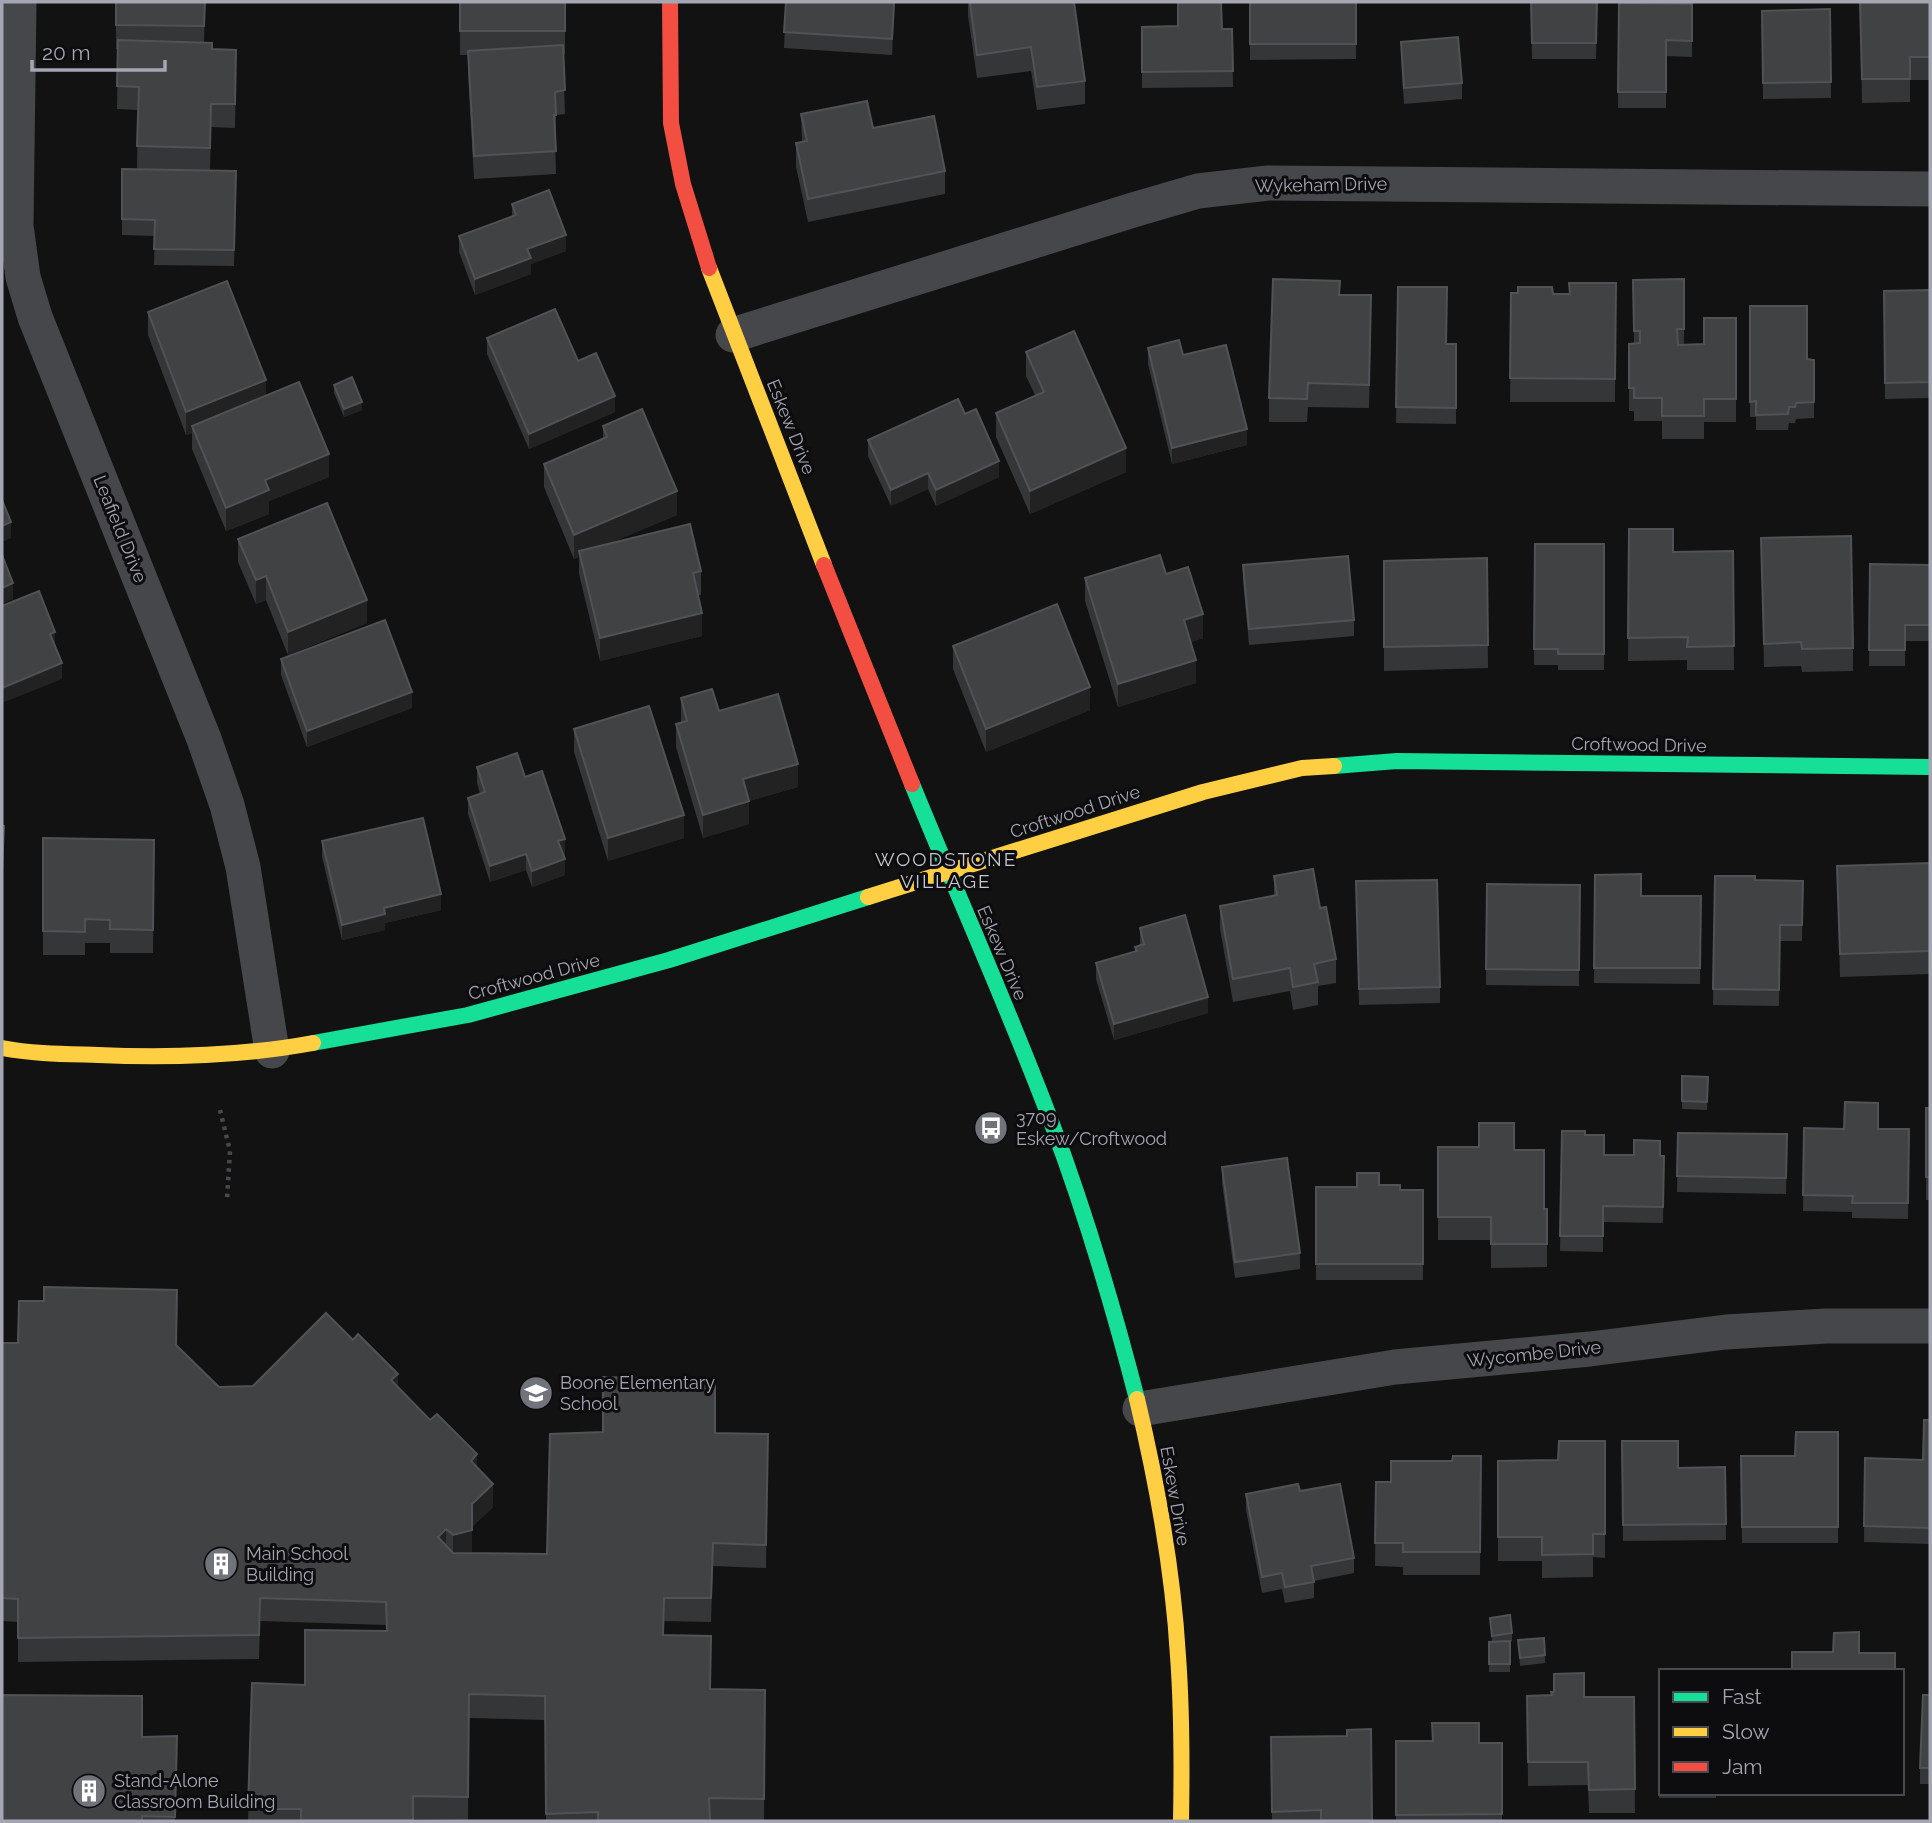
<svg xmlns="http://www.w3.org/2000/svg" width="1932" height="1823" viewBox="0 0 1932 1823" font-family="Raleway,sans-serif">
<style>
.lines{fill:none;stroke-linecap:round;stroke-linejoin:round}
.path{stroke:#48494c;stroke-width:4.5;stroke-dasharray:3.5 5;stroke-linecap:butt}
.street{stroke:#46474b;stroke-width:35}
.fast{stroke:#16e098;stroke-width:16}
.slow{stroke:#ffcf43;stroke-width:16}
.jam{stroke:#f24e42;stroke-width:16}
.wall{fill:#353637}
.shaded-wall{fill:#222223}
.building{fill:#414244;stroke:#515256;stroke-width:2}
.labels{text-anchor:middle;stroke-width:6;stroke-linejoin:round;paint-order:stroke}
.street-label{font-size:18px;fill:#a4a7b2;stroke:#0d0c0e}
.poi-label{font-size:18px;fill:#a4a7b2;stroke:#0d0c0e;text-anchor:start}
.neighbourhood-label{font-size:19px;letter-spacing:2px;fill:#c5c6ce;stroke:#0d0c0e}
</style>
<rect width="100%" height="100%" fill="#121212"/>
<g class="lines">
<polyline class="path" points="220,1110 230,1151 227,1199"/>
<g class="street">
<polyline points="19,2 16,226 23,277 35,317 55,367 204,739 227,805 243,867 272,1051"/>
<polyline points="733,335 1133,210 1198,191 1268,183 1930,189"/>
<polyline points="1140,1409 1395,1367 1590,1349 1726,1332 1826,1326 1930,1326"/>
</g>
<g class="fast">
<polyline points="1334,766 1397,761 1930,767"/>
<path d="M 912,784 C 958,897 1009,1009 1052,1124 C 1086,1214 1113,1306 1137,1399"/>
<polyline points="313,1043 468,1015 669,960 868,897"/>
</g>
<g class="slow">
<polyline points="709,268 824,565"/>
<polyline points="868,897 1203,792 1302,768 1334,766"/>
<path d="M 2,1048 C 34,1054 66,1054 98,1055 C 170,1058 243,1056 313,1043"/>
<path d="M 1137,1399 C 1157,1483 1173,1570 1178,1656 C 1182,1711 1182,1766 1181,1821"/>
</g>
<g class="jam">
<polyline points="670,2 671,123 683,184 709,268"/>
<polyline points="824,565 912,784"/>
</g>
</g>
<g class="wall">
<polygon points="116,2 205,2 204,42 236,74 235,128 211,127 210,171 236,171 234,266 154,265 155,236 122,235 122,169 137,169 138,110 117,109 118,49 116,49"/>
<polygon points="460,2 565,2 565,54 563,54 565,114 556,115 556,138 555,138 556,174 474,179 468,74 468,55 460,55"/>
<polygon points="786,2 895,2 892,55 784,48"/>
<polygon points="968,2 1074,2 1085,81 1085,104 1037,110 1031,71 977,78 968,16"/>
<polygon points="1250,2 1356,2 1356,59 1250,60"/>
<polygon points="1531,2 1597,2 1596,59 1532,59"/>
<polygon points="1860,2 1930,2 1930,80 1910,80 1910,102 1862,103"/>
<polygon points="1619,3 1692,4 1692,57 1666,56 1666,108 1618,108"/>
<polygon points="1830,9 1831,98 1763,99 1762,11"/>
<polygon points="1142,27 1232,29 1233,87 1142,88"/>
<polygon points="1401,42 1462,83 1462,99 1404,104 1401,58"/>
<polygon points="801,114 873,128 945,171 945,194 808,222 796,167 796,143 802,142"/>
<polygon points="512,204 566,251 531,264 531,274 475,295 459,252 459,236 512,217"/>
<polygon points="1684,279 1684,345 1704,344 1736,318 1736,422 1704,422 1704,439 1662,439 1662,421 1634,421 1634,411 1629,411 1629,367 1634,343 1633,280"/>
<polygon points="1616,283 1615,402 1510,402 1511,293 1569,294"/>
<polygon points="1398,287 1446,344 1456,344 1456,424 1396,423"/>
<polygon points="1930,290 1930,398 1885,399 1884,291"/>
<polygon points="1340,295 1371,319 1369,408 1308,407 1307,422 1269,422 1269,398"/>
<polygon points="1750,306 1807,359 1814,360 1814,418 1796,419 1795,423 1789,423 1788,430 1756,430 1756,417 1750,417"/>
<polygon points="148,312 266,395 329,477 269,501 269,514 226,531 192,449 192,433 186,435 148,335"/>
<polygon points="487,338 578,361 615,412 529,449 487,354"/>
<polygon points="1148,348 1247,445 1172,464 1148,364"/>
<polygon points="1026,352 1126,472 1030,514 996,437 996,413 1035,395 1026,376"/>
<polygon points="334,385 362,410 344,417 334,393"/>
<polygon points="603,426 677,515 610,543 701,571 701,595 698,595 702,636 600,661 579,574 579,557 574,559 544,487 544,464 603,439"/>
<polygon points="868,440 999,477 936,506 928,489 891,506 868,456"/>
<polygon points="1629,529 1673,552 1733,551 1734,670 1687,670 1687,660 1628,661"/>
<polygon points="1761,538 1853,648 1853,671 1802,672 1801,666 1764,667"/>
<polygon points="238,539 367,623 288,655 266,600 256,604 238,562"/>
<polygon points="1535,544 1604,544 1604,670 1558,670 1558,665 1534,665"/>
<polygon points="1487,558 1488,668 1384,671 1384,561"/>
<polygon points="1870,564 1930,565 1930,641 1905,641 1905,666 1869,666"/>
<polygon points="1243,565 1354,620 1354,636 1249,645 1243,581"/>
<polygon points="1166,574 1203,638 1191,642 1196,683 1118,707 1085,601 1085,578"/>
<polygon points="953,646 1090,710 986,752 953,669"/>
<polygon points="281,659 412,708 307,747 281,675"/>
<polygon points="681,698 719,711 798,787 749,801 749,824 703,838 676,747 676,724 681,722"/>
<polygon points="574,729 684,838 608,861 574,752"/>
<polygon points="477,767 525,777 565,855 563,855 565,875 532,887 526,870 490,882 468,814 468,798 480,794 477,783"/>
<polygon points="43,838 154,840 153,953 110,953 110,943 85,943 85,955 43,955"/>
<polygon points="322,841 441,910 385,923 385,930 342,940 322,857"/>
<polygon points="1930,863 1930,974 1840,977 1837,866"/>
<polygon points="1595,875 1641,896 1701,896 1700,984 1594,983"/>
<polygon points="1274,876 1320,908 1336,959 1336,983 1318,986 1318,1005 1293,1010 1290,991 1233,1002 1220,929 1220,906 1274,896"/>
<polygon points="1715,876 1755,880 1803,881 1802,941 1780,941 1779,1006 1713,1005"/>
<polygon points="1356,881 1440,987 1440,1003 1359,1005"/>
<polygon points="1487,884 1580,885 1579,986 1486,985"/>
<polygon points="1140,928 1208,1013 1114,1040 1096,979 1096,963 1135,952 1135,947 1140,945"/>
<polygon points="1682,1076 1708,1077 1707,1110 1682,1109"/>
<rect x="1926" y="1108" width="4" height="92"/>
<polygon points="1804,1128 1909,1129 1908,1219 1852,1218 1852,1212 1803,1211"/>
<polygon points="1562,1131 1585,1135 1604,1155 1664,1156 1663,1223 1603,1222 1603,1252 1560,1251"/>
<polygon points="1678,1133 1787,1134 1786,1194 1677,1192"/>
<polygon points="1438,1147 1514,1150 1544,1209 1547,1209 1547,1267 1491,1268 1491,1240 1438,1240"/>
<polygon points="1222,1167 1300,1253 1300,1269 1235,1278 1222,1183"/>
<polygon points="1379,1185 1400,1190 1423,1190 1423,1280 1316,1280 1316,1187 1357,1187"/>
<polygon points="177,1313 177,1346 219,1387 398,1387 477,1467 493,1507 472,1527 472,1553 547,1554 715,1433 768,1434 766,1568 713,1566 711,1622 664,1621 664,1635 711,1689 765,1690 764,1821 546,1821 545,1720 469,1718 468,1820 413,1819 413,1821 248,1821 252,1683 305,1685 387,1631 386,1625 260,1621 259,1659 18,1662 18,1622 2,1621 2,1343 18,1343"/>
<polygon points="1930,1420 1930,1544 1864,1542 1865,1458 1923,1460"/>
<polygon points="1838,1432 1838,1543 1742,1543 1741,1456 1795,1456"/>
<polygon points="1605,1441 1605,1558 1593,1557 1593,1577 1542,1578 1542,1561 1498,1561 1498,1461 1558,1460"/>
<polygon points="1622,1441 1678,1468 1725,1467 1726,1540 1623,1541"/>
<polygon points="1481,1456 1480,1575 1403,1575 1403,1567 1375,1566 1376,1482 1391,1482 1452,1461"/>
<polygon points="1300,1491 1354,1558 1354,1573 1314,1581 1314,1598 1285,1603 1282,1589 1262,1593 1246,1510 1246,1494"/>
<polygon points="1490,1618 1512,1633 1512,1641 1510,1642 1510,1672 1489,1672 1489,1642 1492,1642"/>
<polygon points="1518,1640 1545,1655 1545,1663 1520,1666"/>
<polygon points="1930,1695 1930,1784 1920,1784 1920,1768"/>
<polygon points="1527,1696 1634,1697 1635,1813 1589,1813 1588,1785 1528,1786"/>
<polygon points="1661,1708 1661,1793 1716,1793 1716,1798 1659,1798"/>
<polygon points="142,1737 177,1760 175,1821 2,1821"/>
<polygon points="1271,1737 1372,1821 1272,1821"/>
<polygon points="1396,1741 1502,1743 1502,1821 1396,1821"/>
</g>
<g class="shaded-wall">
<polygon points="894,2 895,2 892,55 892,39"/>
<polygon points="566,235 566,251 531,264 531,274 475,295 475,279 527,249"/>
<polygon points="266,380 266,404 192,426 192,433 186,435 186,412"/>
<polygon points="615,396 615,412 529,449 529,434"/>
<polygon points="362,402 362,410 344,417 344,409"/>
<polygon points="1247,429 1247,445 1172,464 1172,448"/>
<polygon points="1126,448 1126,472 1030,514 1030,491"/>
<polygon points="329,454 329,477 269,501 269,514 226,531 226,508 265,480"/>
<polygon points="999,461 999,477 936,506 936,490"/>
<polygon points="928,473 928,489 891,506 891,490"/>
<polygon points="677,491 677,515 580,556 579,551 579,557 574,559 574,535"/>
<polygon points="11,522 11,538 2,542 2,526"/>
<polygon points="266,576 266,600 256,604 256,580"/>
<polygon points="13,583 13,599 2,604 2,588"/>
<polygon points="367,600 367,623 288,655 288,632"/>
<polygon points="702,613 702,636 600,661 600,638"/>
<polygon points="1203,614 1203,638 1184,644 1184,620"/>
<polygon points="55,632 55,648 50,634"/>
<polygon points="1196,660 1196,683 1118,707 1118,684"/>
<polygon points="62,663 62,679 2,703 2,688"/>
<polygon points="1090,687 1090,710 986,752 986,729"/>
<polygon points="412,692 412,708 307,747 307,731"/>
<polygon points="798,764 798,787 749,801 749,824 703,838 703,815 743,779"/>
<polygon points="684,815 684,838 608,861 608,838"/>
<polygon points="4,826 4,849 2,893 2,870"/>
<polygon points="565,839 565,855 558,857 558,841"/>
<polygon points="526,854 526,870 490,882 490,866"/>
<polygon points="565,859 565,875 532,887 532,871"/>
<polygon points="441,894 441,910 385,923 385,930 342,940 342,925 384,908"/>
<polygon points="1208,997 1208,1013 1114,1040 1114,1024"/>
<polygon points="398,1374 398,1397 391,1380"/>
<polygon points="477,1454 477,1477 471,1461"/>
<polygon points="493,1484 493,1507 472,1527 472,1504"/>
<polygon points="446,1529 446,1552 438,1537"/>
<polygon points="472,1530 472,1553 453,1559 453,1535"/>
</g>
<g class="building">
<polygon points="116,2 205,2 204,26 116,25"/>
<rect x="460" y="2" width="105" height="29"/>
<polygon points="786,2 894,2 892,39 784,32"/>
<polygon points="970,2 1074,2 1085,81 1037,87 1031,47 977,55"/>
<polygon points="1178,2 1221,2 1222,29 1232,29 1233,71 1142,72 1142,27 1178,26"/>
<rect x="1250" y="2" width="106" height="42"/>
<polygon points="1531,2 1597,2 1596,43 1532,43"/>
<polygon points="1860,2 1930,2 1930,57 1910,57 1910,79 1862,79"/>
<polygon points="1619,3 1692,4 1692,41 1666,40 1666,92 1618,92"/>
<polygon points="1830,9 1831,82 1763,83 1762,11"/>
<polygon points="1458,37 1462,83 1404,88 1401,42"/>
<polygon points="118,40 212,43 212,49 236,50 235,104 211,104 210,148 137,146 139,87 117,86"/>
<polygon points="563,45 565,90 555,92 556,115 554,115 556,151 474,156 468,51"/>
<polygon points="867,101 873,128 934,116 945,171 808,199 796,143 807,141 801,114"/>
<polygon points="122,169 236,171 234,250 154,249 155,220 122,219"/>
<polygon points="549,190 566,235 527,249 531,258 475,279 459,236 516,215 512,204"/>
<polygon points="1273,279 1340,281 1339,295 1371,295 1369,385 1308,383 1307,399 1269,398"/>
<polygon points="1684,279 1684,329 1677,329 1678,345 1704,344 1704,318 1736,318 1736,399 1704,399 1704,416 1662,416 1662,398 1634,398 1634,388 1629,388 1629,344 1640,343 1640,331 1634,331 1633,280"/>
<polygon points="227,281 266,380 186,412 148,312"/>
<polygon points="1569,283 1616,283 1615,379 1510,378 1511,293 1518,293 1518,287 1552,287 1553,294 1570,294"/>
<polygon points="1398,287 1447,287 1446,344 1456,344 1456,408 1396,407"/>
<polygon points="1930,290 1930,382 1885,383 1884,291"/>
<polygon points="1750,306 1807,306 1807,359 1814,360 1814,402 1796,403 1795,407 1789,407 1788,414 1756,415 1756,401 1750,402"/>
<polygon points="555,309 578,361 596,353 615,396 529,434 487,338"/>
<polygon points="1074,331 1126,448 1030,491 996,413 1044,392 1026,352"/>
<polygon points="1179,340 1183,355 1226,345 1247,429 1172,448 1148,348"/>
<polygon points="352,377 362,402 344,409 334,385"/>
<polygon points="299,382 329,454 265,480 269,490 226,508 192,426"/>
<polygon points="958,399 965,414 976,409 999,461 936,490 928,473 891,490 868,440"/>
<polygon points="642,409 677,491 574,535 544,464 607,437 603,426"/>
<polygon points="2,500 11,522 2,526"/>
<polygon points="327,503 367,600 288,632 266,576 256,580 238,539"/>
<polygon points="690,524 701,571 693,573 702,613 600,638 579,551"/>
<polygon points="1629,529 1673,529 1673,552 1733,551 1734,646 1687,647 1688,637 1628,638"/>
<polygon points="1851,536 1853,648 1802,649 1801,642 1764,644 1761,538"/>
<polygon points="1535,544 1604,544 1604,654 1558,654 1558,649 1534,649"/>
<polygon points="2,555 13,583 2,588"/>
<polygon points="1160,555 1166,574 1188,567 1203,614 1184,620 1196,660 1118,684 1085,578"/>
<polygon points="1348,556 1354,620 1249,629 1243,565"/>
<polygon points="1487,558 1488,645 1384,647 1384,561"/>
<polygon points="1870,564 1930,565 1930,625 1905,625 1905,650 1869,650"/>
<polygon points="39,591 55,632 50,634 62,663 2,688 2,606"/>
<polygon points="1057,604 1090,687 986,729 953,646"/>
<polygon points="385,620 412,692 307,731 281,659"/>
<polygon points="712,689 719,711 778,694 798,764 743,779 749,801 703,815 676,724 687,721 681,698"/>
<polygon points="649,706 684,815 608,838 574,729"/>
<polygon points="517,753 525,777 542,771 565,839 558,841 565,859 532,871 526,854 490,866 468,798 485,792 477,767"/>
<polygon points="423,818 441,894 384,908 385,914 342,925 322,841"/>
<polygon points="2,826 4,826 2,870"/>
<polygon points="43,838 154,840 153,930 110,929 110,920 85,919 85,932 43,931"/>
<polygon points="1930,863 1930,951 1840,954 1837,866"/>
<polygon points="1313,869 1320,908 1326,907 1336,959 1314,964 1318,982 1293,987 1290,968 1233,979 1220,906 1277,895 1274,876"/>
<polygon points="1641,874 1641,896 1701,896 1700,968 1594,968 1595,875"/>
<polygon points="1715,876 1755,876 1755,880 1803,881 1802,925 1780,925 1779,990 1713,989"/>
<polygon points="1437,880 1440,987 1359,989 1356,881"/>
<polygon points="1487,884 1580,885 1579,970 1486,969"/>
<polygon points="1185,915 1208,997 1114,1024 1096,963 1137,951 1135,947 1144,944 1140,928"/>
<polygon points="1682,1076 1708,1077 1707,1102 1682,1101"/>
<polygon points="1845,1102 1878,1103 1878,1129 1909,1129 1908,1203 1852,1203 1853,1196 1803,1195 1804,1128 1844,1129"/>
<rect x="1926" y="1108" width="4" height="69"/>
<polygon points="1479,1123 1514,1123 1514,1150 1544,1150 1544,1209 1547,1209 1547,1244 1491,1244 1491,1217 1438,1217 1438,1147 1479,1147"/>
<polygon points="1562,1131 1585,1131 1585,1135 1604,1135 1604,1155 1634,1155 1634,1140 1660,1141 1660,1156 1664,1156 1663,1207 1603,1206 1603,1236 1560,1236"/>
<polygon points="1678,1133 1787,1134 1786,1178 1677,1176"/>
<polygon points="1287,1158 1300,1253 1235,1262 1222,1167"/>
<polygon points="1357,1173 1379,1173 1379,1185 1400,1185 1400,1190 1423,1190 1423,1264 1316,1264 1316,1187 1357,1187"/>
<polygon points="44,1287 177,1290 176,1345 219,1387 253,1386 326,1313 353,1340 358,1334 398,1374 391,1380 430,1420 437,1414 477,1454 471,1461 493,1484 472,1504 472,1530 453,1535 446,1529 438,1537 453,1553 547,1554 550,1434 603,1432 603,1377 715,1380 715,1433 768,1434 766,1545 713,1543 711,1598 664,1598 663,1635 711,1636 710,1689 765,1690 764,1799 709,1798 710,1821 598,1821 598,1812 546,1814 545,1696 469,1694 468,1797 413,1796 413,1821 301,1821 301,1809 248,1809 252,1683 305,1685 305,1630 387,1631 386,1602 260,1598 259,1635 18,1638 18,1599 2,1598 2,1343 18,1343 19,1301 44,1301"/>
<polygon points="1924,1420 1930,1420 1930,1528 1864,1526 1865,1458 1923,1460"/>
<polygon points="1796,1432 1838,1432 1838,1527 1742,1527 1741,1456 1795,1456"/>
<polygon points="1559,1441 1605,1441 1605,1534 1593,1534 1593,1554 1542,1555 1542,1537 1498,1537 1498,1461 1558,1460"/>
<polygon points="1622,1441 1678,1441 1678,1468 1725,1467 1726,1524 1623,1525"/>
<polygon points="1453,1456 1481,1456 1480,1552 1403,1552 1403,1543 1375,1543 1376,1482 1391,1482 1391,1461 1452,1461"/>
<polygon points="1298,1484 1300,1491 1340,1484 1354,1558 1311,1566 1314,1582 1285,1587 1282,1573 1262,1577 1246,1494"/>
<polygon points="1510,1615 1512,1633 1492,1636 1490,1618"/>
<polygon points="1859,1632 1859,1653 1895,1653 1895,1671 1792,1671 1792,1652 1833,1652 1834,1633"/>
<polygon points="1544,1638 1545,1655 1520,1658 1518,1640"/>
<polygon points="1510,1641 1510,1664 1489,1664 1489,1642"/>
<polygon points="1584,1673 1584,1697 1634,1697 1635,1789 1589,1790 1588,1762 1528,1762 1527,1696 1552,1695 1551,1692 1554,1692 1554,1674"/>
<polygon points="2,1695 142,1696 142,1737 177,1736 175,1817 142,1816 142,1821 2,1821"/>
<polygon points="1923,1695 1930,1695 1930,1768 1920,1768"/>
<polygon points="1661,1708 1661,1782 1659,1782"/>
<polygon points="1432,1723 1479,1723 1479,1743 1502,1743 1502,1814 1396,1815 1396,1741 1433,1741"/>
<polygon points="1371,1729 1372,1821 1321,1821 1321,1810 1272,1812 1271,1737 1347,1736 1347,1730"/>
</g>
<defs>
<g id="bus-disc" transform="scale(1.75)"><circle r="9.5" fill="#71737a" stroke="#0d0c0e"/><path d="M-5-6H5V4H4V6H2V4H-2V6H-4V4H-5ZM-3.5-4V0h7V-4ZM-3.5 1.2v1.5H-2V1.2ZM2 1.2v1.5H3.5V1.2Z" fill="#fff"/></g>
<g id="school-disc" transform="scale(1.75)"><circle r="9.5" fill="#71737a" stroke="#0d0c0e"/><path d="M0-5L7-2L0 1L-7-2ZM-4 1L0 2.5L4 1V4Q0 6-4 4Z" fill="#fff"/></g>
<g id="building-disc" transform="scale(1.75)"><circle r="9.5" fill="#71737a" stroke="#0d0c0e"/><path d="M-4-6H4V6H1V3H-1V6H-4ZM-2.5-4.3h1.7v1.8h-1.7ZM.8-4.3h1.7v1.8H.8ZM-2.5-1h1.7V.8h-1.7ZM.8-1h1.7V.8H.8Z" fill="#fff"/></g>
</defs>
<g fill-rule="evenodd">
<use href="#bus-disc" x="991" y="1128"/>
<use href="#school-disc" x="536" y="1393"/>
<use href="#building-disc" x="221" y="1564"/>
<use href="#building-disc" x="89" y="1791"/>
</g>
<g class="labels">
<g class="street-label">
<text transform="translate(1321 185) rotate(-1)" y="6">Wykeham Drive</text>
<text transform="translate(791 427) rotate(68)" y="6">Eskew Drive</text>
<text transform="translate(120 529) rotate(68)" y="6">Leafield Drive</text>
<text transform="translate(1639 745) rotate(1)" y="6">Croftwood Drive</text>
<text transform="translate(1075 812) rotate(-18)" y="6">Croftwood Drive</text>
<text transform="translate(1002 953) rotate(67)" y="6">Eskew Drive</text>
<text transform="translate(534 977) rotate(-15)" y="6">Croftwood Drive</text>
<text transform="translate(1534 1354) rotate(-6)" y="6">Wycombe Drive</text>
<text transform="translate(1175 1496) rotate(80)" y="6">Eskew Drive</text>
</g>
<g class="poi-label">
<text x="1016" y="1124">3709<tspan x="1016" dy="21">Eskew/Croftwood</tspan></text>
<text x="560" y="1389">Boone Elementary<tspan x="560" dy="21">School</tspan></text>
<text x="246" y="1560">Main School<tspan x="246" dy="21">Building</tspan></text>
<text x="114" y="1787">Stand-Alone<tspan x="114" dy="21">Classroom Building</tspan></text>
</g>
<g class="neighbourhood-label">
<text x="946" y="866">WOODSTONE<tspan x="946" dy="22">VILLAGE</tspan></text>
</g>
</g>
<rect width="1932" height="1823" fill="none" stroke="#a4a7b2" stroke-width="7"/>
<rect x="1659" y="1669" width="245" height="126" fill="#0d0c0e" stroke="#494a50" stroke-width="2"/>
<rect x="1673" y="1692" width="35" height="10" fill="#16e098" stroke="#494a50" stroke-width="2"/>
<text x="1722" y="1704" font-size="21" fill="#a4a7b2">Fast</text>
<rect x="1673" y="1727" width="35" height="10" fill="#ffcf43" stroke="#494a50" stroke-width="2"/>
<text x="1722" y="1739" font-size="21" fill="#a4a7b2">Slow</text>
<rect x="1673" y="1762" width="35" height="10" fill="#f24e42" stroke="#494a50" stroke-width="2"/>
<text x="1722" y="1774" font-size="21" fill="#a4a7b2">Jam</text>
<path d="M32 60v10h133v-10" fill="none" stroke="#a4a7b2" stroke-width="3.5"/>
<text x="42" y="60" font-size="21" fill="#a4a7b2" stroke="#0d0c0e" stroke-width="5" paint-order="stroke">20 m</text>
</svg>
